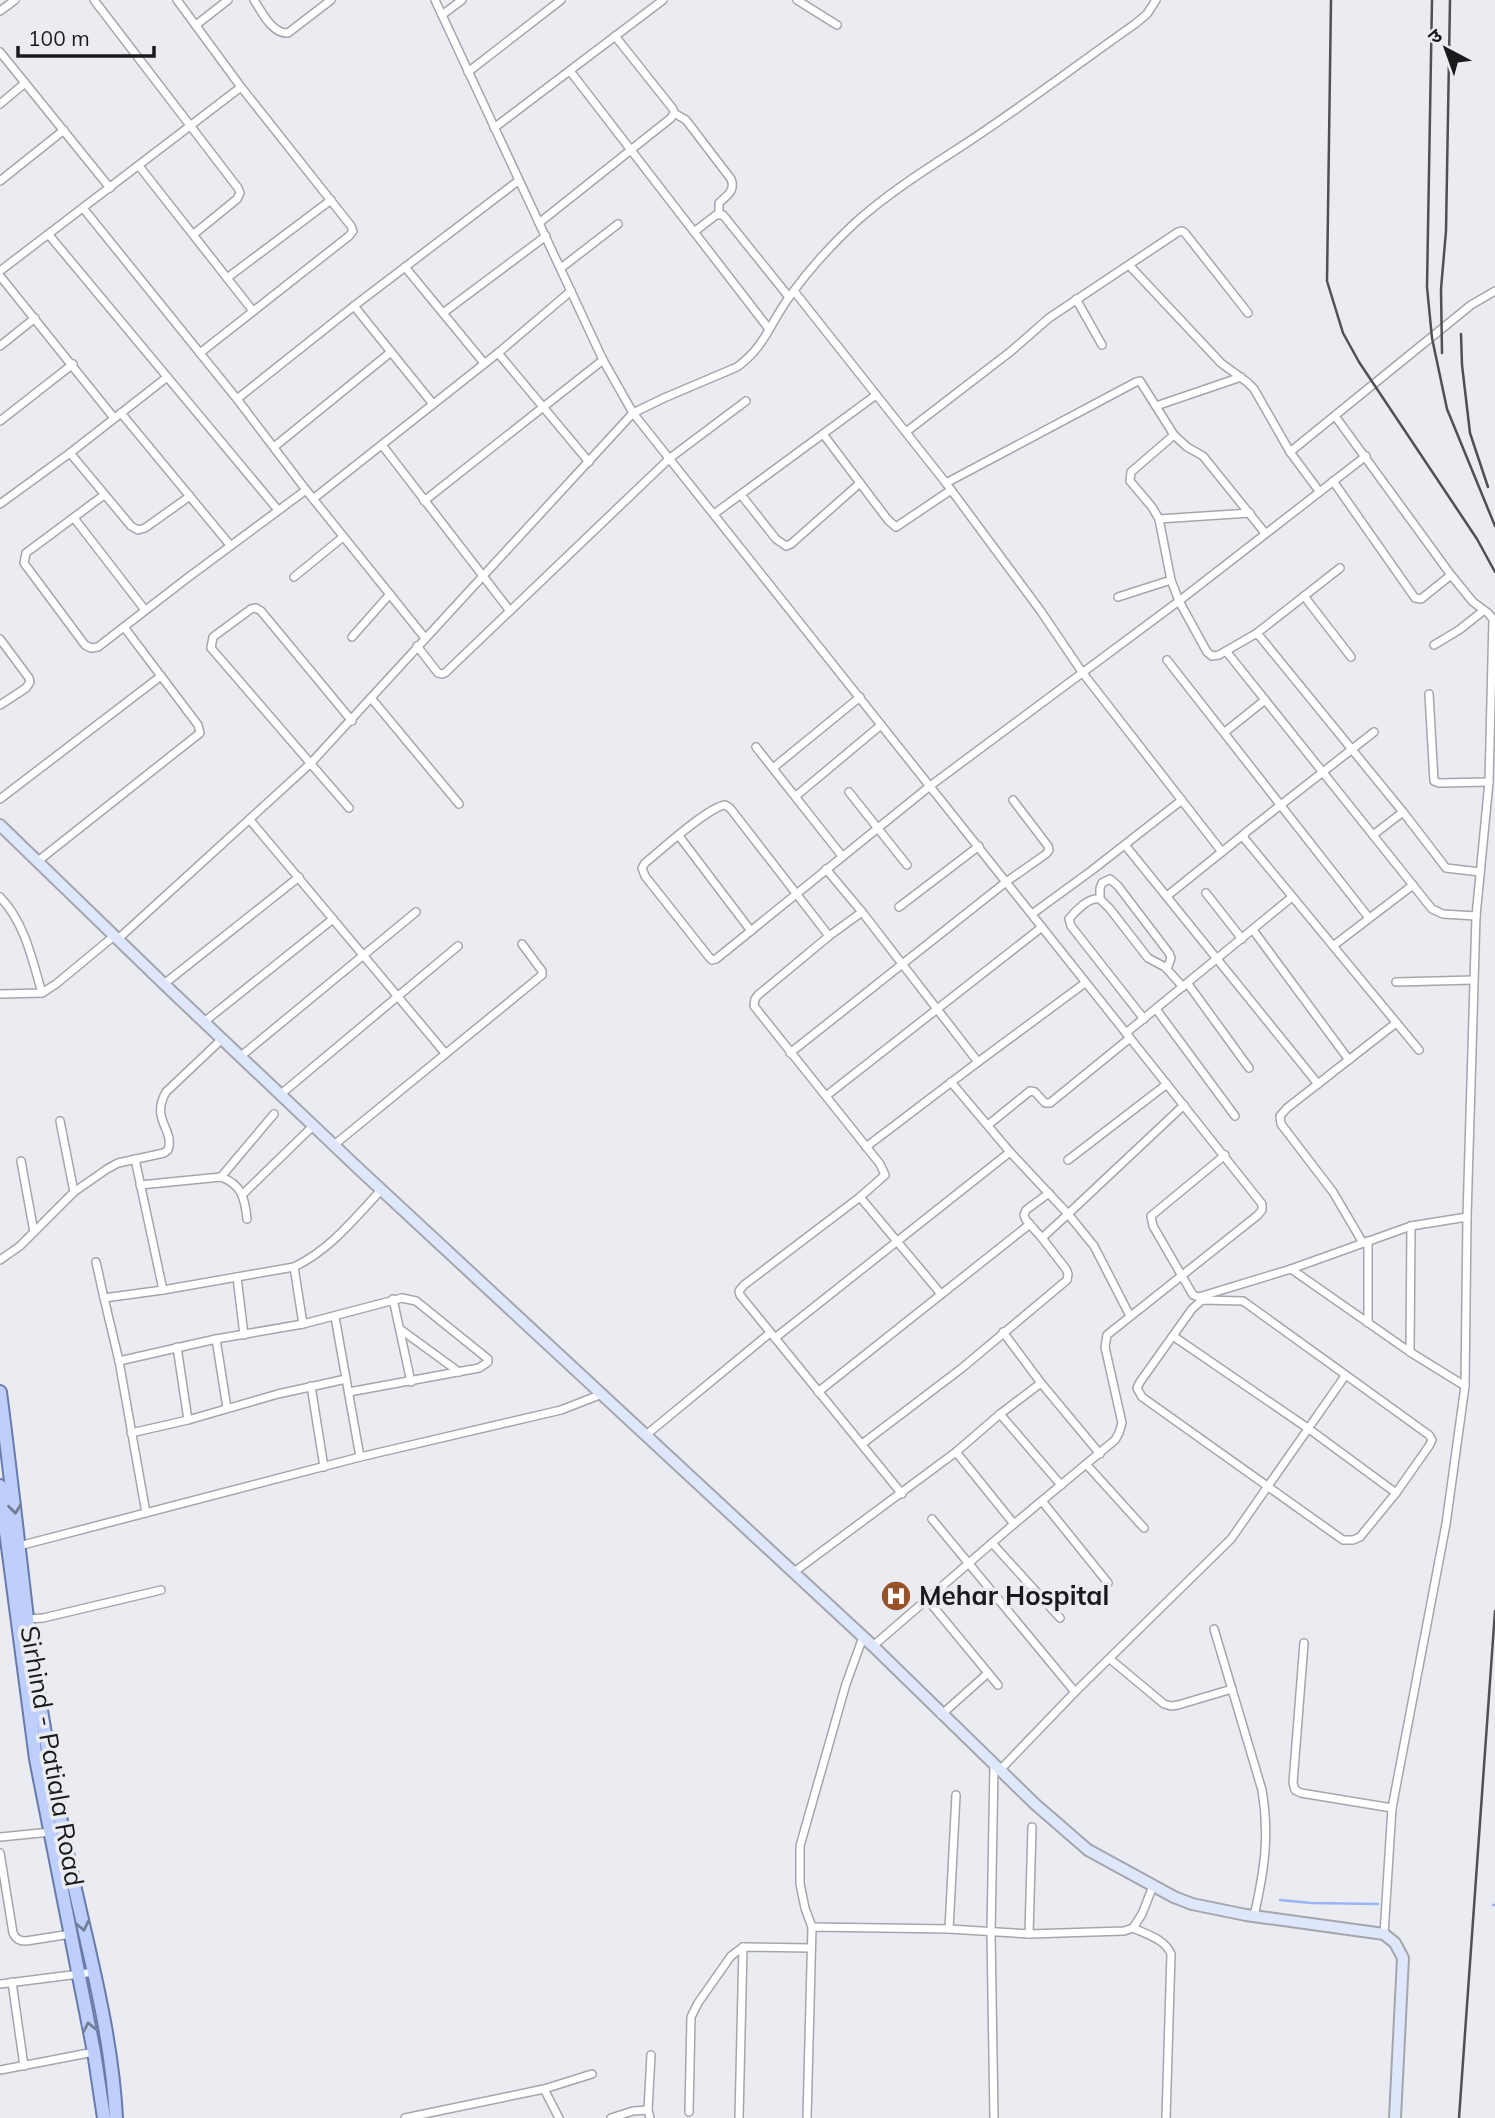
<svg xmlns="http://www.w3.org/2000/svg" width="1495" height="2118" viewBox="0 0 1495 2118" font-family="Mulish,'Noto Sans Devanagari',sans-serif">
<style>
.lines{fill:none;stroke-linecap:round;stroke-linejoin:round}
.stream{stroke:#9ab4f8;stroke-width:2.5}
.street-casing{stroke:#a4a6ab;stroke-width:10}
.secondary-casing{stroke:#a4a6ab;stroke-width:14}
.primary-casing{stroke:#697bab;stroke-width:16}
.street{stroke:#fff;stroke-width:7}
.secondary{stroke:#dfe7fd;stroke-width:10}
.primary{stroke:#bfcffb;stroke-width:12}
.rail{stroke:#4f5053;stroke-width:2.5}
.oneway{stroke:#747e96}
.labels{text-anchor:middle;stroke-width:7;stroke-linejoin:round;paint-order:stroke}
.poi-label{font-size:26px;font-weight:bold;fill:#191a1b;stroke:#eaecf2;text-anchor:start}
.street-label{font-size:26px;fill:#191a1b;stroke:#eaecf2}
</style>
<rect width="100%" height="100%" fill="#eaecf2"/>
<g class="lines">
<g class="stream">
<polyline points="1280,1900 1311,1903 1378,1904"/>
<polyline points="1493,1905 1495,1905"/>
</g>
<g class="street-casing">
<g id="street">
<polyline points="94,0 238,188 240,193 237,199 194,234"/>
<path d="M 254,0 C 262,12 272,34 288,33 L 331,0"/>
<polyline points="435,0 603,360 633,413 1262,1204 1262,1210 1258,1215 1107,1335 1105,1347 1122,1423 1119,1433 1115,1440 1014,1524 873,1646"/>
<polyline points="797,0 837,25"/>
<polyline points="0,11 15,0"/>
<polyline points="442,15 462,0"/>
<polyline points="196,25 228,0"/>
<path d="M 615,36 L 673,109 L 674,113 L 686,120 L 731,179 C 736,191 726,196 719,203 L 719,214"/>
<polyline points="0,52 110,188"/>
<polyline points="570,71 769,329"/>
<polyline points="468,72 561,0"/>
<polyline points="0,104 25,83"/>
<polyline points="494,128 663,0"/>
<polyline points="139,166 253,311"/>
<polyline points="0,181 64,130"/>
<polyline points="83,208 237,399 306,490 425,638"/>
<polyline points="539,223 671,118 674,113"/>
<polyline points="694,232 716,215 723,215 789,297"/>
<polyline points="49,235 278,510"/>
<polyline points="1129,265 1221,363 1247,382 1254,389 1290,452 1319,491"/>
<polyline points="405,267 484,363"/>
<polyline points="561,268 618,224"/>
<polyline points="0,271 241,87 177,0"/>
<polyline points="0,276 114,418"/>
<polyline points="227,278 331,200"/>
<polyline points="794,291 946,483 1040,610 1082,672 1222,852"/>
<polyline points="1076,299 1102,345"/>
<polyline points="354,306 433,404"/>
<polyline points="443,313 546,236"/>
<polyline points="0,346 35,318"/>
<polyline points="200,353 349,236 353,231 351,226 241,87"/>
<polyline points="498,353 589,462"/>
<polyline points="237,399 354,306 518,181"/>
<polyline points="1156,406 1241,377"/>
<polyline points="121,413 230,545"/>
<polyline points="1335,416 1451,575 1473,602 1488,613 1493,619 1489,782 1476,916 1467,1217 1465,1386 1446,1524 1392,1808 1384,1934"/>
<polyline points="0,421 73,364"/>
<polyline points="906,432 1010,352 1049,318 1178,232 1182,231 1185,233 1248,313"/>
<polyline points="823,434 888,520 896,527 951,490"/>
<polyline points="1174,435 1131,472 1130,481 1152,507 1159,519 1171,580 1179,601 1207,652 1212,656 1219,655 1257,633 1340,568"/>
<polyline points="382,445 510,611"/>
<polyline points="274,447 391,352"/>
<polyline points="1290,452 1471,305 1495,291"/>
<polyline points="70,453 131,526 138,530 145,528 190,496"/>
<polyline points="1333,481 1415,598 1421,599 1451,575"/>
<polyline points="946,483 1136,382 1140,381 1174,435 1187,447 1203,456 1265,533"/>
<polyline points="104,495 26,553 24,563 85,645 91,648 98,647 186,579 306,490"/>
<polyline points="742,496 776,539 786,546 791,544 860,483"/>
<polyline points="313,499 498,353 571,291"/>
<polyline points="424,501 603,360"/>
<polyline points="0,504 70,453 166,378"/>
<polyline points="714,514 876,395"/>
<polyline points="74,518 145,610"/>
<polyline points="1159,519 1250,513"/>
<polyline points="294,577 343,537"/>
<polyline points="1304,596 1351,657"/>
<polyline points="1118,597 1171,580"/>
<polyline points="1257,633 1403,812 1443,864 1446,868 1480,872"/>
<polyline points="352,637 390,594"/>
<polyline points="0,639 29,678 30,682 26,688 0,705"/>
<polyline points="1434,645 1459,630 1483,611"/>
<polyline points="417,646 438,673 442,674 445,673 670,458 746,401"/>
<polyline points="1226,651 1432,909 1443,914 1476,916"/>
<polyline points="1167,660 1369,918"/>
<polyline points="1429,694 1434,781 1439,783 1489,782"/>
<polyline points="371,698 459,804"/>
<polyline points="1225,732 1265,700"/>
<polyline points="1374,732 1245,833 1244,838 1419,1050"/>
<polyline points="756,747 842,856"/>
<polyline points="773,768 860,697"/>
<polyline points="849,792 907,865"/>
<polyline points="796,796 881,725"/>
<polyline points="0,799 161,676"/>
<polyline points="349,808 211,648 213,637 251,609 256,608 261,611 352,721"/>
<polyline points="250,820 445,1053"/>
<polyline points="1373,835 1403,812"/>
<polyline points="679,836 751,931"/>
<polyline points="1125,845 1318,1084"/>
<polyline points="38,861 200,733 198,725 124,627"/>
<polyline points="826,869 862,912 978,1062"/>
<polyline points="1206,893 1242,939"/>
<polyline points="1167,896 1243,835"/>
<path d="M 0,897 C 25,923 32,959 42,993"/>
<polyline points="1100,899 1100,888 1102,883 1110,879 1118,886 1169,953 1171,958 1167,969"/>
<polyline points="899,907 979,846"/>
<polyline points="862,912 829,936 758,995 755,999 754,1006 880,1164 885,1175 860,1197 744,1285 739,1291 740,1295 902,1494"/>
<polyline points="1032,914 1091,871 1182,800"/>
<polyline points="1253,930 1349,1060"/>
<path d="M 829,936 L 730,808 L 725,805 C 708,807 660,851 645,863 L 642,868 L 645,876 L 709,957 L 712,960 L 716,959 L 930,786 L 1179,601 L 1366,456"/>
<path d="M 118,939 L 310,764 L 633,413 L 664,398 L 737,367 C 765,347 770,323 790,296 C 810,268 832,244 857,221 C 891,191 928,168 965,144 C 1023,106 1078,64 1135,24 L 1147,14 L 1156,0"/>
<polyline points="1333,946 1413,885"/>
<polyline points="1396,982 1474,980"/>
<polyline points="164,984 299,877"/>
<polyline points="1188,984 1249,1068"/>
<polyline points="0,994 42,993 56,984 114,936"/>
<polyline points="1156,1009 1235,1116"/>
<path d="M 1144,1019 L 1071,926 L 1069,919 C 1076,910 1089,897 1100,899 L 1110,909 L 1148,958 L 1165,967 L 1183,987"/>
<polyline points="204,1022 333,919"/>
<polyline points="1126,1033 1292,897"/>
<polyline points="790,1053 1006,882 1046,854 1049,850 1048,846 1013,800"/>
<polyline points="241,1056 416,912"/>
<polyline points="281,1094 458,946"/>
<polyline points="826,1096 1042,927"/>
<polyline points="60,1121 74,1192"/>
<polyline points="988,1125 1030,1091 1035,1092 1045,1103 1050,1103 1130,1038"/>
<polyline points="334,1145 542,975 542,971 522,944"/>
<polyline points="866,1147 978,1062 1085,983"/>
<polyline points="1225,1155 1151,1216 1153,1226 1193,1295 1199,1297 1291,1269 1411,1226 1467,1217"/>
<polyline points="135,1159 163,1290"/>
<polyline points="1068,1160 1167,1084"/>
<polyline points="21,1161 34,1232"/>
<polyline points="221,1177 274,1114"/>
<path d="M 140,1185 L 221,1177 C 241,1184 245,1198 247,1219"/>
<polyline points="243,1194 314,1125"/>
<polyline points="860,1197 941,1294"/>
<polyline points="1042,1238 1026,1220 1024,1215 1026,1210 1049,1193"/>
<polyline points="1363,1243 1333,1192 1281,1124 1280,1116 1287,1108 1396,1023"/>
<path d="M 0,1260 L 20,1246 L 74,1192 L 107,1169 L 118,1163 L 164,1153 L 168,1150 C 175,1129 150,1120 166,1092 L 222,1039"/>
<path d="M 96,1262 L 104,1298 L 163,1290 L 294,1267 C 330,1250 355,1218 382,1189"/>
<polyline points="294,1267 303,1324"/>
<polyline points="1291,1269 1410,1352 1465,1386"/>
<polyline points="237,1277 244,1335"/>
<polyline points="104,1298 119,1361 146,1513"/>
<polyline points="393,1299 411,1382"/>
<polygon points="1202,1300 1243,1301 1429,1435 1432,1440 1429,1446 1396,1493 1360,1537 1353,1540 1343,1540 1142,1397 1137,1388 1140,1382 1192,1309"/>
<polyline points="1130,1316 1094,1246 1068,1214 1184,1105"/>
<polyline points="335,1317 360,1457"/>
<polyline points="1368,1323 1368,1241"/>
<polyline points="400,1329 459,1372"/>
<polyline points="1003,1332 1041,1383 1100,1454"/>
<polyline points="1173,1336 1309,1429 1396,1493"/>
<polyline points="775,1338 1010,1152"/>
<polyline points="216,1339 227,1408"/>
<polyline points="177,1347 188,1420"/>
<polyline points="1410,1352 1411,1226"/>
<polyline points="119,1361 216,1339 303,1324 402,1298 416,1301 488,1359 488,1362 479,1368 349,1392"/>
<polyline points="311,1386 324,1467"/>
<polyline points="818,1392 1030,1224"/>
<polyline points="1000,1414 1061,1485"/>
<polyline points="131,1433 188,1420 278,1394 346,1379"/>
<polyline points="646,1435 770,1333"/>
<polyline points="862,1444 962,1368 1067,1280 1068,1274 1066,1269 1042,1238 1068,1214 1010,1152 951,1082"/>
<polyline points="956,1452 1014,1524"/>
<polyline points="1086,1464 1144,1528"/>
<polyline points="1042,1501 1108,1583"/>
<polyline points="932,1519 1075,1692"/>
<polyline points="992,1543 1060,1618"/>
<polyline points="19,1546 360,1457 561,1410 602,1394"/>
<polyline points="794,1572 956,1452 1000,1414 1041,1383"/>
<polyline points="927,1599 998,1685"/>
<polyline points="27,1619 43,1618 161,1590"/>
<path d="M 1214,1629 L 1262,1790 C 1270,1836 1264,1872 1254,1916"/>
<polyline points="1304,1643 1293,1783 1295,1790 1301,1793 1392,1808"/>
<polyline points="1110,1659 1164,1704 1171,1706 1178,1705 1232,1689"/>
<polyline points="941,1715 988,1673"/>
<polyline points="994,1765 991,1933 994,2118"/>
<polyline points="999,1771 1075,1692 1231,1539 1345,1376"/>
<polyline points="0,1837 51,1832"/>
<path d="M 0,1853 L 13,1933 C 16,1939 19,1941 26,1941 L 71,1934"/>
<path d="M 1153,1886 L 1142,1914 L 1133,1928 C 1146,1934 1165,1939 1171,1954 L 1166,2118"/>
<polyline points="812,1927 805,1908 800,1884 800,1846 846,1684 863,1637"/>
<polyline points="949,1929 956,1795"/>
<polyline points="1029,1934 1032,1827"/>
<polyline points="12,1982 24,2066"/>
<polyline points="0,1984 95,1972"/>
<polyline points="0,2070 94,2052"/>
<polyline points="544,2089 559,2118"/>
<polyline points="689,2112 691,2017 698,2003 731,1956 743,1947 811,1948"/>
<polyline points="405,2118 544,2089 592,2074"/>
<polyline points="611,2118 633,2111 648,2110"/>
<polyline points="650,2118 648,2110 651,2055"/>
<polyline points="739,2118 743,1947"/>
<polyline points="807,2118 812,1927 949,1929 1029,1934 1124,1931 1133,1928"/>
</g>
</g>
<g class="secondary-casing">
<polyline id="secondary" points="0,825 164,984 360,1170 873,1646 1035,1804 1088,1850 1174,1897 1192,1904 1246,1915 1384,1934 1395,1943 1403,1958 1395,2118"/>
</g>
<g class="primary-casing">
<g id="primary">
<path d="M 0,1392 C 10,1468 18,1543 27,1618 C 36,1688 49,1758 62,1827 C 80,1924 111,2019 116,2118"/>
<polyline points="0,1486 36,1759 94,2052 104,2118"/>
</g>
</g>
<use href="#street" class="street"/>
<use href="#secondary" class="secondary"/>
<use href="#primary" class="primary"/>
<g class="rail">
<polyline points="1331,0 1327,281 1343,333 1359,362 1477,539 1495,572"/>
<polyline points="1432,0 1427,287 1432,338 1447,409 1495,526"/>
<polyline points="1461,334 1462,365 1470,433 1488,487"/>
<polyline points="1442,353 1441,289 1446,231 1450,0"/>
<polyline points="1459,2118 1495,1611"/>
</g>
</g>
<defs><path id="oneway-chevron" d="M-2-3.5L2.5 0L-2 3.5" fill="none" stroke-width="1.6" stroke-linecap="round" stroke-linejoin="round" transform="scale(1.75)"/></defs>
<g class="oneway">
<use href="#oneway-chevron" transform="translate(15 1509) rotate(83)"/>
<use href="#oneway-chevron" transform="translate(83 1926) rotate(78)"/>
<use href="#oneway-chevron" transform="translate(89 2027) rotate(-101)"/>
</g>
<defs>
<g id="hospital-disc" transform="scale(1.575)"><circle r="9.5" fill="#985229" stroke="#eaecf2"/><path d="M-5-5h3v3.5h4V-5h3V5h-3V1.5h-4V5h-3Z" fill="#fff"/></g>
</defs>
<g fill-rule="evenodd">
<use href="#hospital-disc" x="896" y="1596"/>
</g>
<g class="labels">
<g class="poi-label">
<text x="919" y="1605">Mehar Hospital</text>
</g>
<g class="street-label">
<text transform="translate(52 1756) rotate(80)" y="9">Sirhind - Patiala Road</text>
</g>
</g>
<g transform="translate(1446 49) rotate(319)" stroke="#eaecf2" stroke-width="5" paint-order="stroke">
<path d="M0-5L12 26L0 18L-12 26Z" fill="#191a1b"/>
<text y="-10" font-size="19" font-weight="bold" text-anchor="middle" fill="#191a1b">उ</text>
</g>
<path d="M18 46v10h136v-10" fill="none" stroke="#191a1b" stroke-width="3.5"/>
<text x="28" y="46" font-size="21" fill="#191a1b" stroke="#eaecf2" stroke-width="5" paint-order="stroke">100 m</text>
</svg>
